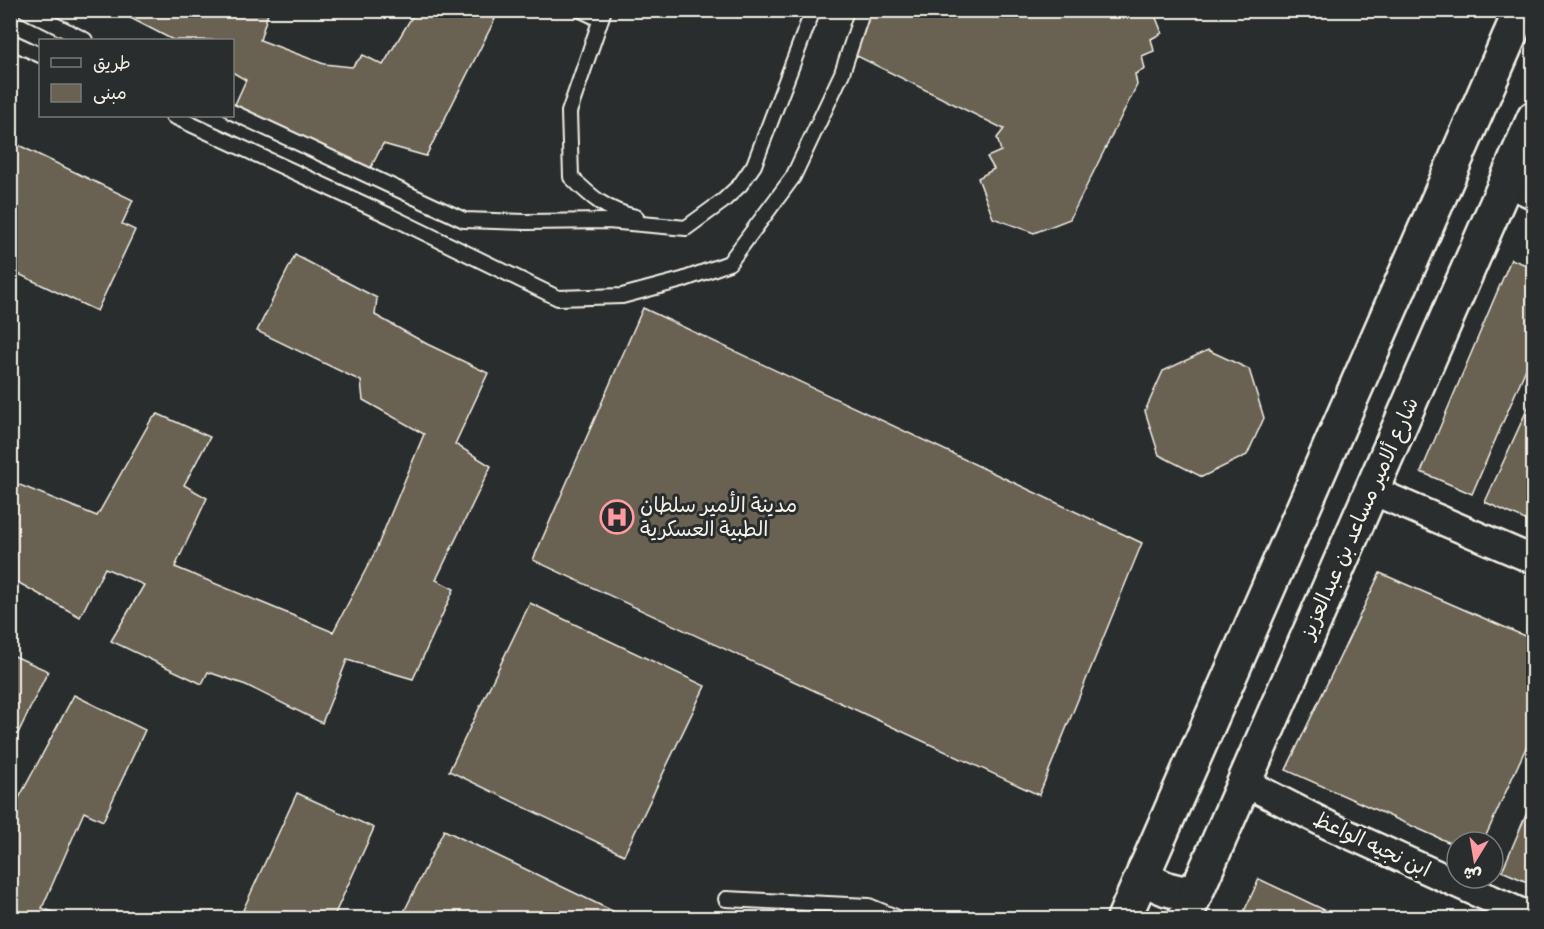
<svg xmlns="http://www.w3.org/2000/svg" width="1544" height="929" viewBox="0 0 1544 929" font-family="Dekko,'Playpen Sans Arabic',sans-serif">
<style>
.building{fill:#696252;stroke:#f4f1e8;stroke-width:1.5}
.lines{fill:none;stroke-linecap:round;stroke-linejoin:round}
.lane-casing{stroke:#f4f1e8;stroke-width:18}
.street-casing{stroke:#f4f1e8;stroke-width:32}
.secondary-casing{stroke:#f4f1e8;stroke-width:38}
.lane{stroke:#2a2d2e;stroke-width:14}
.street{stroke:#2a2d2e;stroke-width:27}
.secondary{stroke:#2a2d2e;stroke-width:33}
.labels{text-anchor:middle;stroke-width:6;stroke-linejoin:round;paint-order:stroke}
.poi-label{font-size:21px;fill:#f4f1e8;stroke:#2a2d2e;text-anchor:start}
.street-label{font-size:21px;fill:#f4f1e8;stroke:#2a2d2e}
</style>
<rect width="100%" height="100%" fill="#2a2d2e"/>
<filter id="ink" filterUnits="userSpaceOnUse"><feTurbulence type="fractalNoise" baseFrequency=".0167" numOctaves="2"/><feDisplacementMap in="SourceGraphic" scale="12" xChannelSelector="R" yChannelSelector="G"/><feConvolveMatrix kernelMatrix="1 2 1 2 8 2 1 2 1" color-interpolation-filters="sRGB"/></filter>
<g filter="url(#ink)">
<g class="building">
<polygon points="115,10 269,10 260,40 324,64 352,67 363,55 383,65 416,10 476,10 495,19 426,156 383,144 368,173 232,111 246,80 232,72 232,40 173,40"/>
<polygon points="858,10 1036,10 1057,13 1058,10 1153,10 1162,33 1151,39 1154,51 1142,56 1145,69 1135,74 1137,85 1070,219 1034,233 993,218 978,178 994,169 987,157 1001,151 997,138 1004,129 855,55 846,36"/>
<polygon points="10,141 133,200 122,224 135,230 97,311 10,270"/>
<polygon points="295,255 377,298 375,315 427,344 488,373 455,444 491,466 436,580 454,589 413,679 347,660 322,723 246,685 208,672 202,684 111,641 144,585 105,568 80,617 10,578 10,481 97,516 151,420 158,414 210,437 184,485 207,498 175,567 333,632 375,552 424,434 363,400 361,381 257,331"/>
<polygon points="1511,259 1534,268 1534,350 1472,494 1421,472"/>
<polygon points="643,308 1142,543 1039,795 533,560"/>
<polygon points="1208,350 1249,369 1264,418 1247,455 1202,477 1159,455 1145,411 1163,371"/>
<polygon points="1534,362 1534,386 1525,382"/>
<polygon points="1531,401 1534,402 1534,524 1485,502"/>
<polygon points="1380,573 1534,640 1534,730 1483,842 1457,842 1457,846 1286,770"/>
<polygon points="530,603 705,686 624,855 449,771"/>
<polygon points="10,654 48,671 10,750"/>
<polygon points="74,695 145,730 103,821 84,812 42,908 68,918 10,918 10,815"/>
<polygon points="297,793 374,828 333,918 262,918 243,910"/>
<polygon points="1534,796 1534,885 1502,871"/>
<polygon points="444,830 627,918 401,918"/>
<polygon points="1259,879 1335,915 1333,918 1241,918"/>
</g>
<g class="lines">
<g class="lane-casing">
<g id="lane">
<polyline points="25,10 85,40"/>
<polyline points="581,10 600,19"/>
<path d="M 604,10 L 569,112 L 571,177 C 591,197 607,211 636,217"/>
<polyline points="10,41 40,55"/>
<polyline points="232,112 464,220 526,222 608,221 686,228 723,201 740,185 754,165 813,10"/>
<polyline points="173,116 390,216 558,298 622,296 682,280 729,263 793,177 842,73 863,10"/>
<polyline points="726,899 869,906 898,918"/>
</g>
</g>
<g class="street-casing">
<g id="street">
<polyline points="1504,181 1534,195"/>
<polyline points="1371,490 1534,560"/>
<polyline points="1244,782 1330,826 1533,918"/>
</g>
</g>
<g class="secondary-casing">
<g id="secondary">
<polyline points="1145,869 1153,883 1167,889 1183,893 1198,887"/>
<polyline points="1124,918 1521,10"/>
<polyline points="1185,918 1534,118"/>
</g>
</g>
<use href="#lane" class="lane"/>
<use href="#street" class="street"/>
<use href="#secondary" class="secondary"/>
</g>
</g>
<defs>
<g id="hospital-ring" transform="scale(1.725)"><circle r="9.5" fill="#2a2d2e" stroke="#ff9aa2" stroke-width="1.5"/><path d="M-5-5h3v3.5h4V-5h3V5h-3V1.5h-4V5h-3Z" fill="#ff9aa2"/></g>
</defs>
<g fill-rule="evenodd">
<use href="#hospital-ring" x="617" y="517"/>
</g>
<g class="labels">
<g class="poi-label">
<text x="640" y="512">مدينة الأمير سلطان<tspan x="640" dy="24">الطبية العسكرية</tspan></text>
</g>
<g class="street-label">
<text transform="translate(1359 518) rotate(-66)" y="7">شارع ألامير مساعد بن عبدالعزيز</text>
<text transform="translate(1372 844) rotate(25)" y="7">ابن نجيه الواعظ</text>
</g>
</g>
<rect width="1544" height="929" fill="none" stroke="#2a2d2e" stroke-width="36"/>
<rect x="18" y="18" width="1508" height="893" fill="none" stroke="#f4f1e8" stroke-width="2" filter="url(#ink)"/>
<rect x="39" y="39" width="195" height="78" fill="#2a2d2e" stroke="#7b7b78" stroke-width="1.5"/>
<rect x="51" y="58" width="30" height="9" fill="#2a2d2e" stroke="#7b7b78" stroke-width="1.5"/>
<text x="93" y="69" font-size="18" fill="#f4f1e8">طريق</text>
<rect x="51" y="84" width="30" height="18" fill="#696252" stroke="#7b7b78" stroke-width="1.5"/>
<text x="93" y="99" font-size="18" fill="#f4f1e8">مبنى</text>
<g transform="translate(1475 860) rotate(191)"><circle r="28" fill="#2a2d2e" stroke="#7b7b78" stroke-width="1.5"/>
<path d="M0-4.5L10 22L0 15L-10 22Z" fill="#ff9aa2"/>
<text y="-9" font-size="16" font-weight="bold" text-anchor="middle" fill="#f4f1e8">ش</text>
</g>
</svg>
